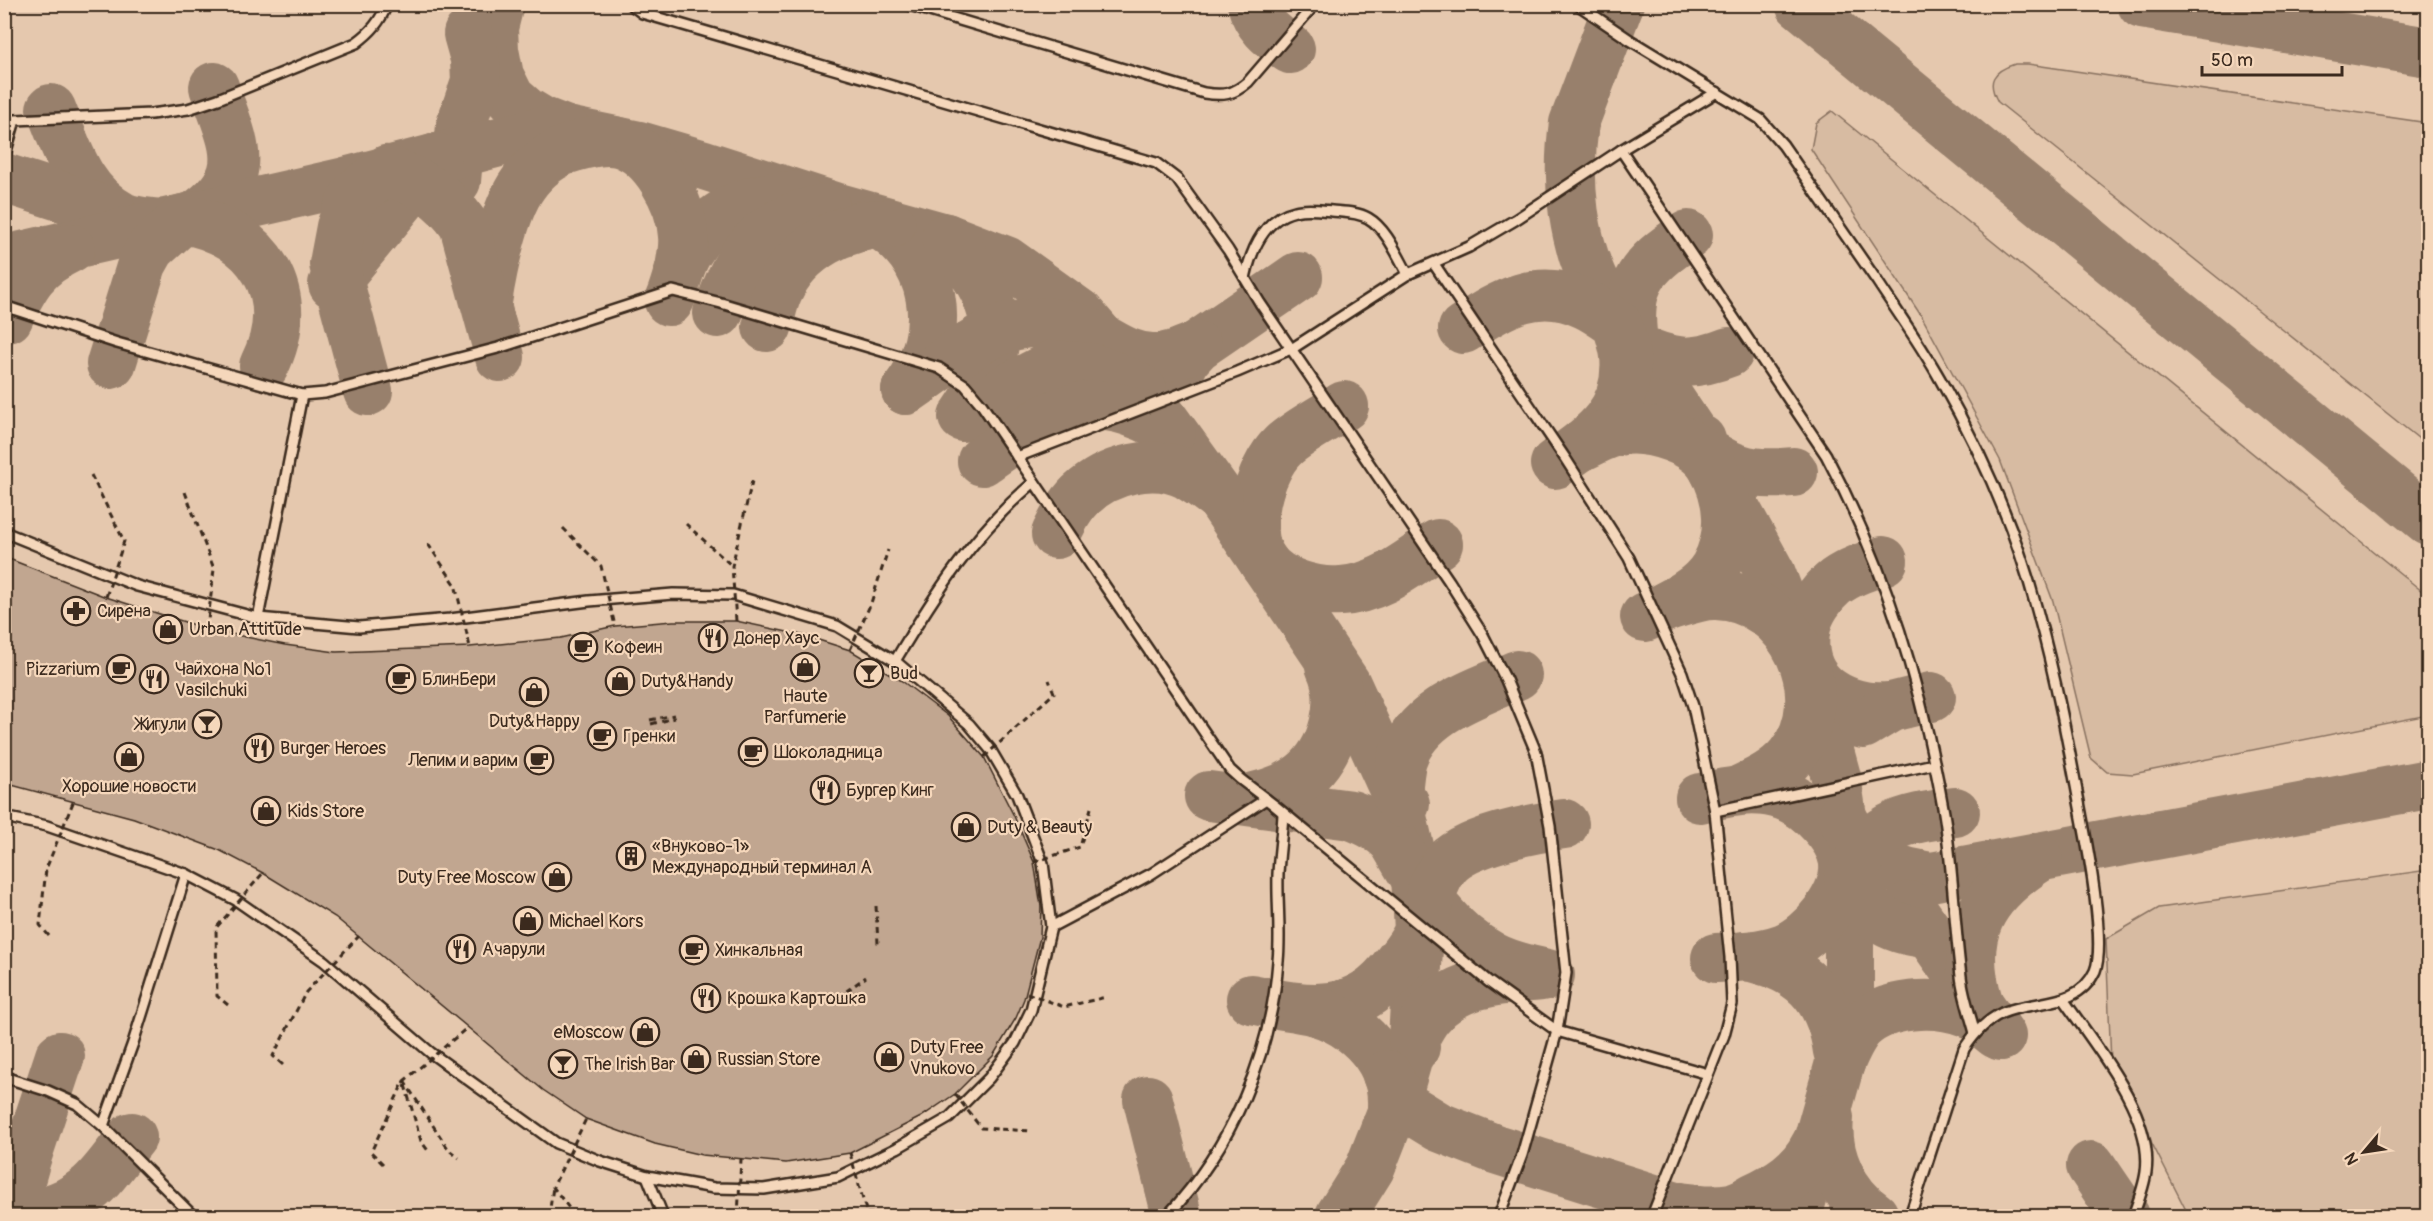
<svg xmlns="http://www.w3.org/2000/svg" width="2433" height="1221" viewBox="0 0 2433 1221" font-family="Pangolin,sans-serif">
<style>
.built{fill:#e5c8ae}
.green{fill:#d7bba2;stroke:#897260;stroke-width:1.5}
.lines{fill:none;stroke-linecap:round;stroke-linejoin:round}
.taxiway{stroke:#98806c;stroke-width:50}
.building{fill:#c1a690;stroke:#3b2a1e;stroke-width:1.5}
.service-casing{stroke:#3b2a1e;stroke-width:14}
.path{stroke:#3b2a1e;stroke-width:3;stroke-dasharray:6 4.5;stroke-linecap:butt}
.service{stroke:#f5d7bb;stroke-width:9}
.path-bridge{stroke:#3b2a1e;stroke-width:3;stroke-dasharray:6 4.5;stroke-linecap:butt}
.labels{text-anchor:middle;stroke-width:4.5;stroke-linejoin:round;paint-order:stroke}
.poi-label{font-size:18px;fill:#3b2a1e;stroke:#f5d7bb;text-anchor:start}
</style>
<rect width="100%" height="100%" fill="#f5d7bb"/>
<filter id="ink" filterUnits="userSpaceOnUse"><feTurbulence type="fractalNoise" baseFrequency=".0167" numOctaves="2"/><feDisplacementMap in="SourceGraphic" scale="12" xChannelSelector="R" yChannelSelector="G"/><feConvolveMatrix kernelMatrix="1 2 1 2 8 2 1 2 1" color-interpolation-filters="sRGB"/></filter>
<g filter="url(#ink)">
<rect class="built" x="5" y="5" width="2423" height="1211"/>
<g class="green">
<path d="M 2015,64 L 2028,64 L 2428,123 L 2428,446 L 1998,102 C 1986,81 1993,71 2015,64 Z"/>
<polygon points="1832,111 2428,596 2428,715 2133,774 2107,772 2091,758 2053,601 2000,460 1922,317 1811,149 1816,123"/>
<polygon points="2428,870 2428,1216 2189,1216 2111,1063 2106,939 2159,908"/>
</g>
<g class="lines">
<g class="taxiway">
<polyline points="499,4 493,28 494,50 499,76 510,98 526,112 541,121 567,131 639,146 704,165 835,207 946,238 1006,261 1080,314 1125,366 1220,497 1346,684 1397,796 1416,876 1419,930 1413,1040 1392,1112 1370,1168 1340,1216"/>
<path d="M 1252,4 C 1258,26 1273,36 1290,49"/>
<path d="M 1619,4 L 1574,123 C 1566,181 1572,244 1601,296 L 1704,451 L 1771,574 L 1806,667 L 1836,777 L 1842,817 L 1844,863 L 1849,879 L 1849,991 L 1840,1063 L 1797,1216"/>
<polyline points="1800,4 2428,520"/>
<polyline points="2142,4 2428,52"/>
<path d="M 51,109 C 68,151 79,195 123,217 C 134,222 148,222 160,224"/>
<polyline points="4,178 112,213"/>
<polyline points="456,181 461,125 476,81 475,59 468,34"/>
<path d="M 197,215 C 255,173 233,144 214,87"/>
<path d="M 872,220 C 938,254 950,333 906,390"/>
<path d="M 1688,235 C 1638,267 1624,288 1634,347 C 1671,364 1692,367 1729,352"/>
<path d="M 946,238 C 1004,298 1011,348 963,417"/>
<polyline points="4,260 345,182 538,132 567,131"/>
<polyline points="333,284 436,158"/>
<path d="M 669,301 C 676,286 678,268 687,253 C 709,213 753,193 797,197"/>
<path d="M 487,302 C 492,270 504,210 523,184 C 535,167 553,153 574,147 C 586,143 605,139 619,142 C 654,152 681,201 683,236 C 684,246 682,257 680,268"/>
<path d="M 718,313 C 738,253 760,220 826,209"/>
<path d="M 8,318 C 24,284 34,265 70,248"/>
<path d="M 767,327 C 771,315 773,302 778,291 C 797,249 845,222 891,224"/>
<path d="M 1463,329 C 1503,303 1538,281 1585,304 C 1596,309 1607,317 1617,324 C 1620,334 1624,345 1625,356 C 1630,410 1596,437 1555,464"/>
<path d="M 111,364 L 142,264 L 151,248 L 183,219 C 259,231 300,294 264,366"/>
<polyline points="1179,372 1186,358 1197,346 1298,277"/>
<path d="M 906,390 C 935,371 980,333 1012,326 C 1043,318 1074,324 1102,339 C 1118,348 1133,358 1153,358 C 1168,359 1183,352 1197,346"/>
<path d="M 368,391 L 334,264 L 341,227 L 352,200 L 360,190 L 387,170 C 421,183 443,194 464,225 L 500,357"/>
<path d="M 1344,406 C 1327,417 1298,432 1283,446 C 1259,469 1242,531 1263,561 C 1277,583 1316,593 1341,591 C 1379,589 1407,564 1438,544"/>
<polyline points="966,416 1009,388 1053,365 1091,368 1117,377 1142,390"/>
<path d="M 1701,440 L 1704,451 C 1734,472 1756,476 1793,472"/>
<path d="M 1580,447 C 1594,441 1607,432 1623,430 C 1650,427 1697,440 1712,466 C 1730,497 1733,535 1715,567 C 1700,592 1670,604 1645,617"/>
<path d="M 982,461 C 1052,412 1088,381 1171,431"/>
<path d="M 1056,534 C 1063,520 1069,507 1081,495 C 1107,470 1154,457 1188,475 C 1198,481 1208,488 1218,496"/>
<path d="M 1883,561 C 1866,566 1846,573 1833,584 C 1821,594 1809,612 1806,627 C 1797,670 1822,697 1863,706 C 1872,708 1882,707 1891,707"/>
<path d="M 1667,606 C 1683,602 1700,594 1716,595 C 1793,597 1838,696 1791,756 C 1778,772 1760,781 1742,789"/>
<polyline points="1863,724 1891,707 1931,697"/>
<path d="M 1209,796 L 1351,815 C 1367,821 1380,827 1393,840 C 1421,887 1442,930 1493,957 C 1509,966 1531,970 1550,975"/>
<path d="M 1700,798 C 1729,792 1757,785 1785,796 C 1809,805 1840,836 1844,862 C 1848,894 1812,937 1784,948 C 1762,956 1739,957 1716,958"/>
<path d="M 1243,800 C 1264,795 1285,790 1303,776 C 1333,752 1347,701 1330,666"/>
<path d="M 1405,804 L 1397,796 C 1398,784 1399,770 1402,759 C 1419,710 1475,694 1517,675"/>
<path d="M 1842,817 C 1864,859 1885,870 1931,877 L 2428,784"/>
<polyline points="1910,906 2001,1036"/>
<path d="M 1928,933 C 1886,930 1869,915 1849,879 C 1874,824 1899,820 1955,812"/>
<path d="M 1746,956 C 1801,967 1830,994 1838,1051"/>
<path d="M 1251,999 C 1311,1011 1357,1020 1398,963 C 1406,953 1415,941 1420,929 C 1428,908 1431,884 1445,866 C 1464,841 1534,828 1564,824"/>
<path d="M 1978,1002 C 1958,933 1981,895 2038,858"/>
<path d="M 1301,1008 C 1349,1015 1394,1055 1392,1106"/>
<path d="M 1415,1047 L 1413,1040 C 1418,1032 1422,1023 1428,1016 C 1455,981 1501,980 1541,976"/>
<path d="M 1840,1063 C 1845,1051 1851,1037 1860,1027 C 1886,1002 1935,1000 1967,1012 C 1978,1017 1988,1027 1997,1034"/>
<polyline points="1387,1075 1396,1092 1408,1108 1439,1127 1495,1149 1708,1216"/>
<polyline points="1148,1100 1177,1216"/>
<path d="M 1829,1118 C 1825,1156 1843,1194 1874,1216"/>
<polyline points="2091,1166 2125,1216"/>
<path d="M 1677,1207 C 1696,1209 1713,1211 1732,1208 C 1739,1206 1747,1202 1753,1198 C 1779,1186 1802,1172 1815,1146"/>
<path d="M 4,1211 C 34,1218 64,1208 87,1190 C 102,1179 120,1152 132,1137"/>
<polyline points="10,1216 26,1159 60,1056"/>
</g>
</g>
<polygon class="building" points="4,557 106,597 207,629 285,645 336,652 470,647 561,638 615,626 673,621 736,621 806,636 850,650 902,681 948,716 984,757 1014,816 1034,862 1041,906 1040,937 1024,999 1016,1018 993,1056 955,1094 921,1117 850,1153 786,1163 702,1155 655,1144 586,1119 543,1090 335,917 263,873 219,850 134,818 4,783"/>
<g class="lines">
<g class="service-casing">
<g id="service">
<polyline points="630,4 642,13 1156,163 1177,179 1228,250 1260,303 1449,581 1483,635 1506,680 1536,752 1550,826 1566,973 1557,1031 1522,1155 1499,1216"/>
<path d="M 906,4 L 1204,93 C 1223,96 1233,95 1248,82 L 1315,4"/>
<path d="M 1577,4 L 1630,40 L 1760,119 L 1783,145 C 1814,190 1845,235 1877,281 C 1898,313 1921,345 1940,379 C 1981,451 2016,530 2037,610 C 2056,678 2069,748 2082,818 C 2088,849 2106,945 2095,971 C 2078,1009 2034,999 2002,1013 C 1985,1021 1974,1034 1964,1049 L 1910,1216"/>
<path d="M 1621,150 L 1826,455 C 1886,568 1922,687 1944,813 C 1953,867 1954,922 1961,976 C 1963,995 1970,1014 1975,1033"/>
<path d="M 4,158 L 15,120 L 151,114 L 188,109 L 218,99 L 356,43 C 371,32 380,22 387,4"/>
<polyline points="1434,264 1565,458 1629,558 1682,673 1693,706 1715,811 1730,957 1732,1004 1724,1035 1652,1216"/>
<path d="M 1245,278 C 1251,251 1264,218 1295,211 C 1306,208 1320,210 1332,211 C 1343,212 1358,212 1368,218 C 1387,229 1398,257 1408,274"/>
<polyline points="4,306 117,343 302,395 325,393 498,348 673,291 721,303 939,368 965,385 982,405 1230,770 1240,779 1274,805 1489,982 1557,1031 1708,1074"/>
<polyline points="1017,457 1237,372 1293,348 1408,274 1469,247 1515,220 1621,150 1717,92"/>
<polyline points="4,532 137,586 258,618 359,627 450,619 589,601 673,594 733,595 837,626 895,661 969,724 990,749 1017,795 1043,863 1051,927 1031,1010 1015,1043 989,1078 949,1118 897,1148 838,1177 764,1189 714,1188 647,1176 600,1161 556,1143 431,1053 324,961 236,900 186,874 47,826 4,817"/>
<polyline points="258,618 302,395"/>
<path d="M 895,661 C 935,594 974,533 1034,482"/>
<polyline points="1715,811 1934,764"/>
<polyline points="1051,927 1151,874 1266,799"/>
<path d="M 2063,999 C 2094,1044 2154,1114 2146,1172 C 2144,1187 2138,1202 2133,1216"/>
<polyline points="4,1077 48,1091 77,1104 103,1126 193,1216"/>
<polyline points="103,1126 133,1043 186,874"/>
<polyline points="647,1176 663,1216"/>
<path d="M 1167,1216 C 1232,1147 1271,1055 1278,961 C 1281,932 1277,903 1278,874 C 1279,854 1282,834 1283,814"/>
</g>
</g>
<g class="path">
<polyline points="686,524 732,566"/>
<polyline points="650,720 674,715"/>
<polyline points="651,724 675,718"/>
<polyline points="876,906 878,944"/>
<polyline points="838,997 866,977"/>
<polyline points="404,1081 449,1150 459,1158"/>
<polyline points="405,1085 421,1141 429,1152"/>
<polyline points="549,1216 553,1187"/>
</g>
<use href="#service" class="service"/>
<g class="path-bridge">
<polyline points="91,475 124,541 106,597"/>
<polyline points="185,492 214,569 207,629"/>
<polyline points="563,528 601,566 615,626"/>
<polyline points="428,544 455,584 470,647"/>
<polyline points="736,621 732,566 752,481"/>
<polyline points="850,650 871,603 888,550"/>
<polyline points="984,757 1054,693 1049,680"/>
<polyline points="1034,862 1080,847 1091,808"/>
<polyline points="49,936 40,925 46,869 74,800"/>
<polyline points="1027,993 1064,1007 1106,997"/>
<polyline points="228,1005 217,996 216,928 263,873"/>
<polyline points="283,1065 273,1056 306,992 359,936"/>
<polyline points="955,1094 981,1128 1032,1131"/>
<polyline points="850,1153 867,1214 910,1214"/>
<polyline points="383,1164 371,1152 404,1081 468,1027"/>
<polyline points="575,1216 553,1187 586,1119"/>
<polyline points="738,1216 741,1159"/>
</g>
</g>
</g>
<defs>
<g id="pharmacy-ring" transform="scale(1.5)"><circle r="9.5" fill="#f5d7bb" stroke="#3b2a1e" stroke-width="1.5"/><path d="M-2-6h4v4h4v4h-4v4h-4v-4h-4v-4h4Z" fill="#3b2a1e"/></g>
<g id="shop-ring" transform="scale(1.5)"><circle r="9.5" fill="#f5d7bb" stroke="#3b2a1e" stroke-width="1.5"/><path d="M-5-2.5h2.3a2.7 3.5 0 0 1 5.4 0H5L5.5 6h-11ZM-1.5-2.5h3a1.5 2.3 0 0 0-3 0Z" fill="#3b2a1e"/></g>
<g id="restaurant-ring" transform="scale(1.5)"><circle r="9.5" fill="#f5d7bb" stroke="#3b2a1e" stroke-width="1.5"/><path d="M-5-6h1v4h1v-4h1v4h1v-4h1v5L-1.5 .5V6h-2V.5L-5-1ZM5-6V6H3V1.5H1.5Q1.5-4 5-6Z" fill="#3b2a1e"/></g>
<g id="cafe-ring" transform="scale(1.5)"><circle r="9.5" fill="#f5d7bb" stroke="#3b2a1e" stroke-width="1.5"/><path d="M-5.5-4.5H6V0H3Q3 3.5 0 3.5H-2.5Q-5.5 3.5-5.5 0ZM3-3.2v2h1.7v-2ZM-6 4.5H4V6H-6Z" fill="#3b2a1e"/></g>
<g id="bar-ring" transform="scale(1.5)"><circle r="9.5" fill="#f5d7bb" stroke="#3b2a1e" stroke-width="1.5"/><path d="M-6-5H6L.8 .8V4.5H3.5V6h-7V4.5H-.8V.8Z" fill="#3b2a1e"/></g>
<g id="building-ring" transform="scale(1.5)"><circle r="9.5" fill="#f5d7bb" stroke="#3b2a1e" stroke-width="1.5"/><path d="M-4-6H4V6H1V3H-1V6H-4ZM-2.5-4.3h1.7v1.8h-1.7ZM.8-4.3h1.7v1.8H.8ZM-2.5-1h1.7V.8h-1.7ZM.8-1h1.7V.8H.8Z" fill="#3b2a1e"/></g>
</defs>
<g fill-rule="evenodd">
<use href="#pharmacy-ring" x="76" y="611"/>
<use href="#shop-ring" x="168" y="629"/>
<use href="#restaurant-ring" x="713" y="638"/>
<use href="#cafe-ring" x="583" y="647"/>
<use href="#shop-ring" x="805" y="667"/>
<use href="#cafe-ring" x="121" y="669"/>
<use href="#bar-ring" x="869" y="673"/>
<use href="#restaurant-ring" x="154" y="679"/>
<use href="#cafe-ring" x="401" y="679"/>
<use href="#shop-ring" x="620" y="681"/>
<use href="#shop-ring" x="534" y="692"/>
<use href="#bar-ring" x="207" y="724"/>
<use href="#cafe-ring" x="602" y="736"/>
<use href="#restaurant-ring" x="259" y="748"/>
<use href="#cafe-ring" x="753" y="752"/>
<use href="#shop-ring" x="129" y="757"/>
<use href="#cafe-ring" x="539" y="760"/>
<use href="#restaurant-ring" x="825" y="790"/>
<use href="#shop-ring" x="266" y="811"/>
<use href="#shop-ring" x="966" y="827"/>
<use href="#building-ring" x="631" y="856"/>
<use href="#shop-ring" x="557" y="877"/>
<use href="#shop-ring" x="528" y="921"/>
<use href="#restaurant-ring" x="461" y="949"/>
<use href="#cafe-ring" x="694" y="950"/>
<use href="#restaurant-ring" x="706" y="998"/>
<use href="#shop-ring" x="645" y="1032"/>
<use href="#shop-ring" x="889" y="1057"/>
<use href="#shop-ring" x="696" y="1059"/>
<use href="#bar-ring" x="563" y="1064"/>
</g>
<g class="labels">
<g class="poi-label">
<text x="97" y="617">Сирена</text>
<text x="189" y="635">Urban Attitude</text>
<text x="734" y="644">Донер Хаус</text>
<text x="604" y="653">Кофеин</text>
<text x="100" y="675" text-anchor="end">Pizzarium</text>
<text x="175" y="675">Чайхона №1<tspan x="175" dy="21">Vasilchuki</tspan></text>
<text x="890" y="679">Bud</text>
<text x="422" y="685">БлинБери</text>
<text x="641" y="687">Duty&amp;Handy</text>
<text x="805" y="702" text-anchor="middle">Haute<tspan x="805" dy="21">Parfumerie</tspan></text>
<text x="534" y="727" text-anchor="middle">Duty&amp;Happy</text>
<text x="186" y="730" text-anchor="end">Жигули</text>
<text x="623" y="742">Гренки</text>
<text x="280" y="754">Burger Heroes</text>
<text x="774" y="758">Шоколадница</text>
<text x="518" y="766" text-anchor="end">Лепим и варим</text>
<text x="129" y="792" text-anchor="middle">Хорошие новости</text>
<text x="846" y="796">Бургер Кинг</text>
<text x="287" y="817">Kids Store</text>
<text x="987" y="833">Duty &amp; Beauty</text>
<text x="652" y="852">«Внуково-1»<tspan x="652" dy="21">Международный терминал А</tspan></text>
<text x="536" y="883" text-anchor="end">Duty Free Moscow</text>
<text x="549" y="927">Michael Kors</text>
<text x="482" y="955">Ачарули</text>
<text x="715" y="956">Хинкальная</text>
<text x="727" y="1004">Крошка Картошка</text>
<text x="624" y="1038" text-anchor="end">eMoscow</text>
<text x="910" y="1053">Duty Free<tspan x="910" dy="21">Vnukovo</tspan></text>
<text x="717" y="1065">Russian Store</text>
<text x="584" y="1070">The Irish Bar</text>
</g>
</g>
<rect width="2433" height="1221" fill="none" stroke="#f5d7bb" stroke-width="24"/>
<rect x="12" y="12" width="2409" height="1197" fill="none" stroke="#3b2a1e" stroke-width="2" filter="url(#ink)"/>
<g transform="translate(2364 1152) rotate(241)" stroke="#f5d7bb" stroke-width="4.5" paint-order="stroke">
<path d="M0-4.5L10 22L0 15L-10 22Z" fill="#3b2a1e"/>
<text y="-9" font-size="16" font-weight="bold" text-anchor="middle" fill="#3b2a1e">N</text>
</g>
<path d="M2202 66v9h140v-9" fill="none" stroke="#3b2a1e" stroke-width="3"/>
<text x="2211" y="66" font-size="18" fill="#3b2a1e" stroke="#f5d7bb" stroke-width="4.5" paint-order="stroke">50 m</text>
</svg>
